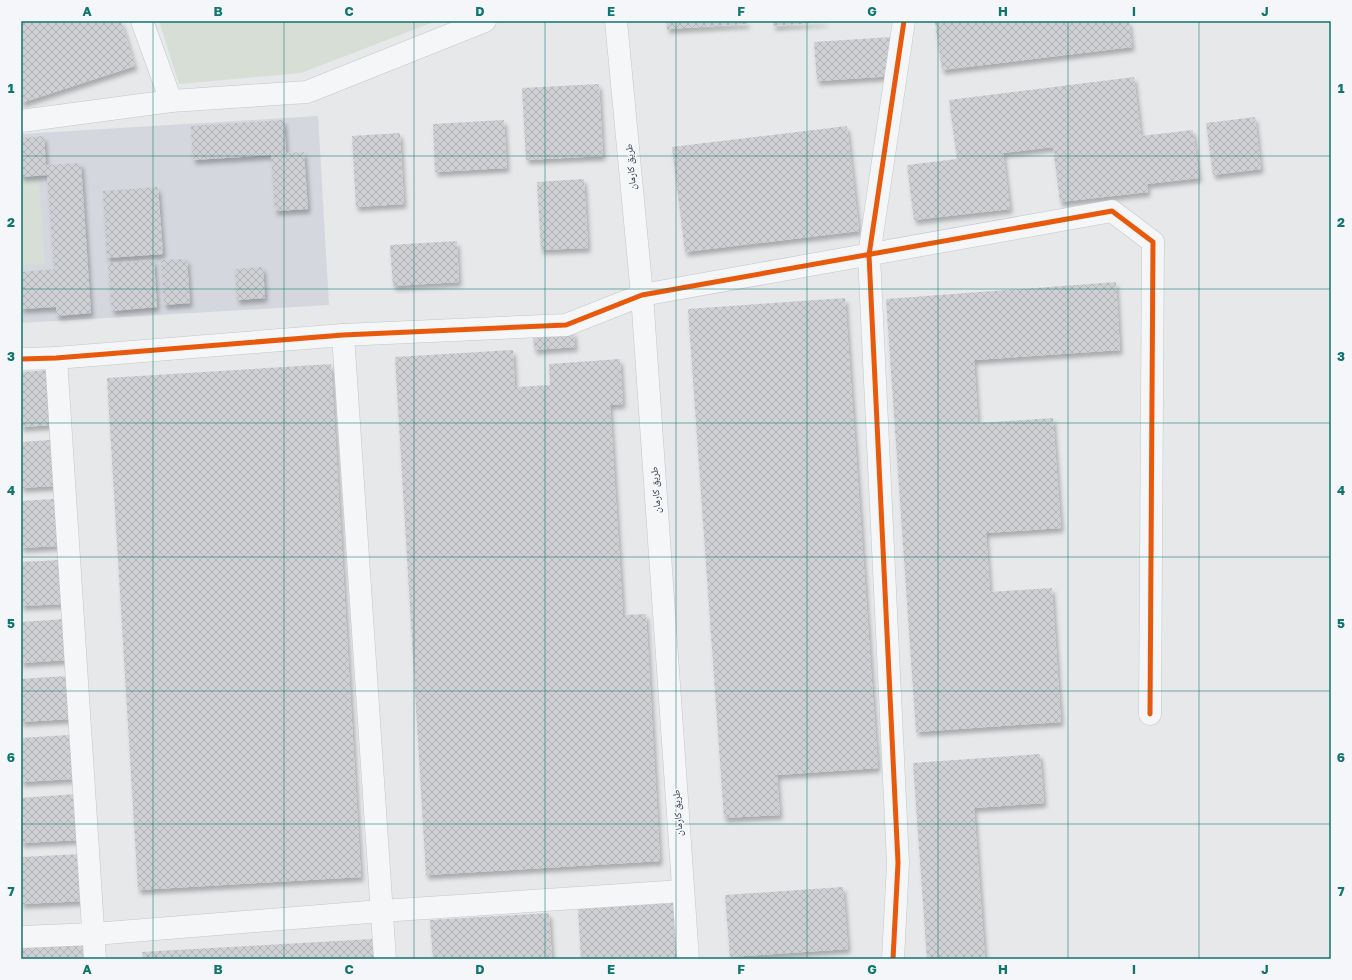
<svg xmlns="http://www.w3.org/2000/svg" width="1352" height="980" viewBox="0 0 1352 980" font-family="'Golos Text','Noto Naskh Arabic',sans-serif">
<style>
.built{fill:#d4d7dd}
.green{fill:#d6ded6}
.building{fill:url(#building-cross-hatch);filter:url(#shadow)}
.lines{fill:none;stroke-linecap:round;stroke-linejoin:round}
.minor-casing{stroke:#c4c6c8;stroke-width:23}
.tertiary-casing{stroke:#c4c6c8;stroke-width:23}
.minor{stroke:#f5f6f7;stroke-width:22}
.tertiary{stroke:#f5f6f7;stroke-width:22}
.cycleway-casing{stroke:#f4f6f9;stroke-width:8}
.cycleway{stroke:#e8590c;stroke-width:5}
.grid{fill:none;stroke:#0f766e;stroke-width:1;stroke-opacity:0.55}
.labels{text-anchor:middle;stroke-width:3;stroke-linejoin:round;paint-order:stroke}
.street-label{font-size:10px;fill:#2b3445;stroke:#f4f6f9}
.neatline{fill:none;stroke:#0f766e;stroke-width:1.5}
.grid-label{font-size:13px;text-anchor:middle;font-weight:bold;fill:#0f766e}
</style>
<defs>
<pattern id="building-cross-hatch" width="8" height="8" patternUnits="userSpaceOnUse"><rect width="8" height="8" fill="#ced0d3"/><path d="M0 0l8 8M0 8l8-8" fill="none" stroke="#b1b3b6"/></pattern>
<filter id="shadow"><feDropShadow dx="2.5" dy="4.5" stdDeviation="2" flood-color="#0004"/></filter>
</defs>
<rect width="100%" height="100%" fill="#e6e8ea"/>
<polygon class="built" points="318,116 329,305 21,323 21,134"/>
<g class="green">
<polygon points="159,21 436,21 301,73 179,84"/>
<polygon points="39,179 45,264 21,265 21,180"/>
</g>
<g class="building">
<polygon points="21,21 121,21 135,66 21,103"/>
<polygon points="666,21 747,21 747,24 667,29"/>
<polygon points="773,21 826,21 826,22 773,26"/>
<polygon points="947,21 1129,21 1132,47 942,70 935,22"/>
<polygon points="892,37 894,76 817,81 814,42"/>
<polygon points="1134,77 1141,136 1193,130 1199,178 1147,184 1148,192 1060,202 1053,147 1003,153 1010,209 914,220 907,165 957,159 949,100"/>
<polygon points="599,84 603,156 526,160 522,88"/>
<polygon points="1255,117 1261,169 1213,175 1206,123"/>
<polygon points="284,120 286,153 304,152 308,209 275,211 271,155 193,160 191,126"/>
<polygon points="504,120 507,168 435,172 433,124"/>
<polygon points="847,126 859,231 685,252 672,147"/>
<polygon points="400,133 404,204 356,207 352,136"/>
<polygon points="44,136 46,165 81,163 91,313 57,316 56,307 21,309 21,272 54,269 47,175 21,177 21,138"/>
<polygon points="584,179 588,248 541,250 537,182"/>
<polygon points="158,187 163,254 107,258 103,191"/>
<polygon points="457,241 459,282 393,286 390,245"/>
<polygon points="187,259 190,303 164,305 161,260"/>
<polygon points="154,260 157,307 112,311 108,263"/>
<polygon points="263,267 265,298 237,300 235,269"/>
<polygon points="1116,282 1120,350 974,360 978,423 1053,418 1061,528 986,533 990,592 1052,588 1061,722 916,732 886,299"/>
<polygon points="845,298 878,768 777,775 780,815 724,818 688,309"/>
<polygon points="574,332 575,347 534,350 533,335"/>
<polygon points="513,350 515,387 550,385 549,364 620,359 623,404 610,405 623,615 646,614 660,861 426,875 395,357"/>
<polygon points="331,364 361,877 138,890 107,378"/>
<polygon points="51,370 54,425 21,427 21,372"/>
<polygon points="51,440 54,486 21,488 21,442"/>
<polygon points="54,499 57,546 21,548 21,501"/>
<polygon points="60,560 63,604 21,606 21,562"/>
<polygon points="65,619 67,660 21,663 21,622"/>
<polygon points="66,676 69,719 21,722 21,679"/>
<polygon points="69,735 72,779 21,782 21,738"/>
<polygon points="1040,754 1044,803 974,808 985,959 927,959 913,763"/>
<polygon points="76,794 79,840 21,843 21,798"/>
<polygon points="82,854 85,901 21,904 21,857"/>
<polygon points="843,887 848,949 730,957 725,895"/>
<polygon points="674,903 678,959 581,959 578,909"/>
<polygon points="549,913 552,959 433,959 430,920"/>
<polygon points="372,939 373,959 143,959 142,952"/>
<polygon points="84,942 85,959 21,959 21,946"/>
</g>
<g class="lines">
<g class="minor-casing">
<g id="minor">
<polyline points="142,21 171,101"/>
<polyline points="21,121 171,101 307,92 485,21"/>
<polyline points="343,335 385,959"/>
<polyline points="56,358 95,959"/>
<polyline points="21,359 56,358 343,335 566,325 642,295 1112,211 1153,242 1150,714"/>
<polyline points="21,937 94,934 381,911 682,891"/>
<polyline points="893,959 898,863 869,255 904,21"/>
</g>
</g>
<g class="tertiary-casing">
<polyline id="tertiary" points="616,21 642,295 688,959"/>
</g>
<use href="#minor" class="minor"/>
<use href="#tertiary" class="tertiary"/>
<g class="cycleway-casing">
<g id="cycleway">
<polyline points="21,359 56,358 343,335 566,325 642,295 1112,211 1153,242 1150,714"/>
<polyline points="893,959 898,863 869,255 904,21"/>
</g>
</g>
<use href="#cycleway" class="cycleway"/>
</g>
<path class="grid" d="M 153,21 L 153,959M 284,21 L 284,959M 414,21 L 414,959M 545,21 L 545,959M 676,21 L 676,959M 807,21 L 807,959M 938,21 L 938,959M 1068,21 L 1068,959M 1199,21 L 1199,959M 21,156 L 1331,156M 21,289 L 1331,289M 21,423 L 1331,423M 21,557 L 1331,557M 21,691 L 1331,691M 21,824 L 1331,824"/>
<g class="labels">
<g class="street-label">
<text transform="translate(630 167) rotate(-95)" y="4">طريق كارمان</text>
<text transform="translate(655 490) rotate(-94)" y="4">طريق كارمان</text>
<text transform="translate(677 813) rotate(-94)" y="4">طريق كارمان</text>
</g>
</g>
<rect width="1352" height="980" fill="none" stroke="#f4f6f9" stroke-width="44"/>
<rect x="22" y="22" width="1308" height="936" class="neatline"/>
<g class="grid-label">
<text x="87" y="16">A</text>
<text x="218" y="16">B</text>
<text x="349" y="16">C</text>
<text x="480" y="16">D</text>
<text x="611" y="16">E</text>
<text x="741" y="16">F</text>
<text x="872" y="16">G</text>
<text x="1003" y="16">H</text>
<text x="1134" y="16">I</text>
<text x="1265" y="16">J</text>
<text x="11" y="93">1</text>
<text x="1341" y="93">1</text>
<text x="11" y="227">2</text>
<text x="1341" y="227">2</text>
<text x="11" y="361">3</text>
<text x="1341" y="361">3</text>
<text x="11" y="495">4</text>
<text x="1341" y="495">4</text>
<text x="11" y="628">5</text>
<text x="1341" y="628">5</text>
<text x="11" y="762">6</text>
<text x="1341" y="762">6</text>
<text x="11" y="896">7</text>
<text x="1341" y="896">7</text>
<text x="87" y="974">A</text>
<text x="218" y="974">B</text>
<text x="349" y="974">C</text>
<text x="480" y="974">D</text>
<text x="611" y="974">E</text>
<text x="741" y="974">F</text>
<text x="872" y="974">G</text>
<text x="1003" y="974">H</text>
<text x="1134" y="974">I</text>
<text x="1265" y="974">J</text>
</g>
</svg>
